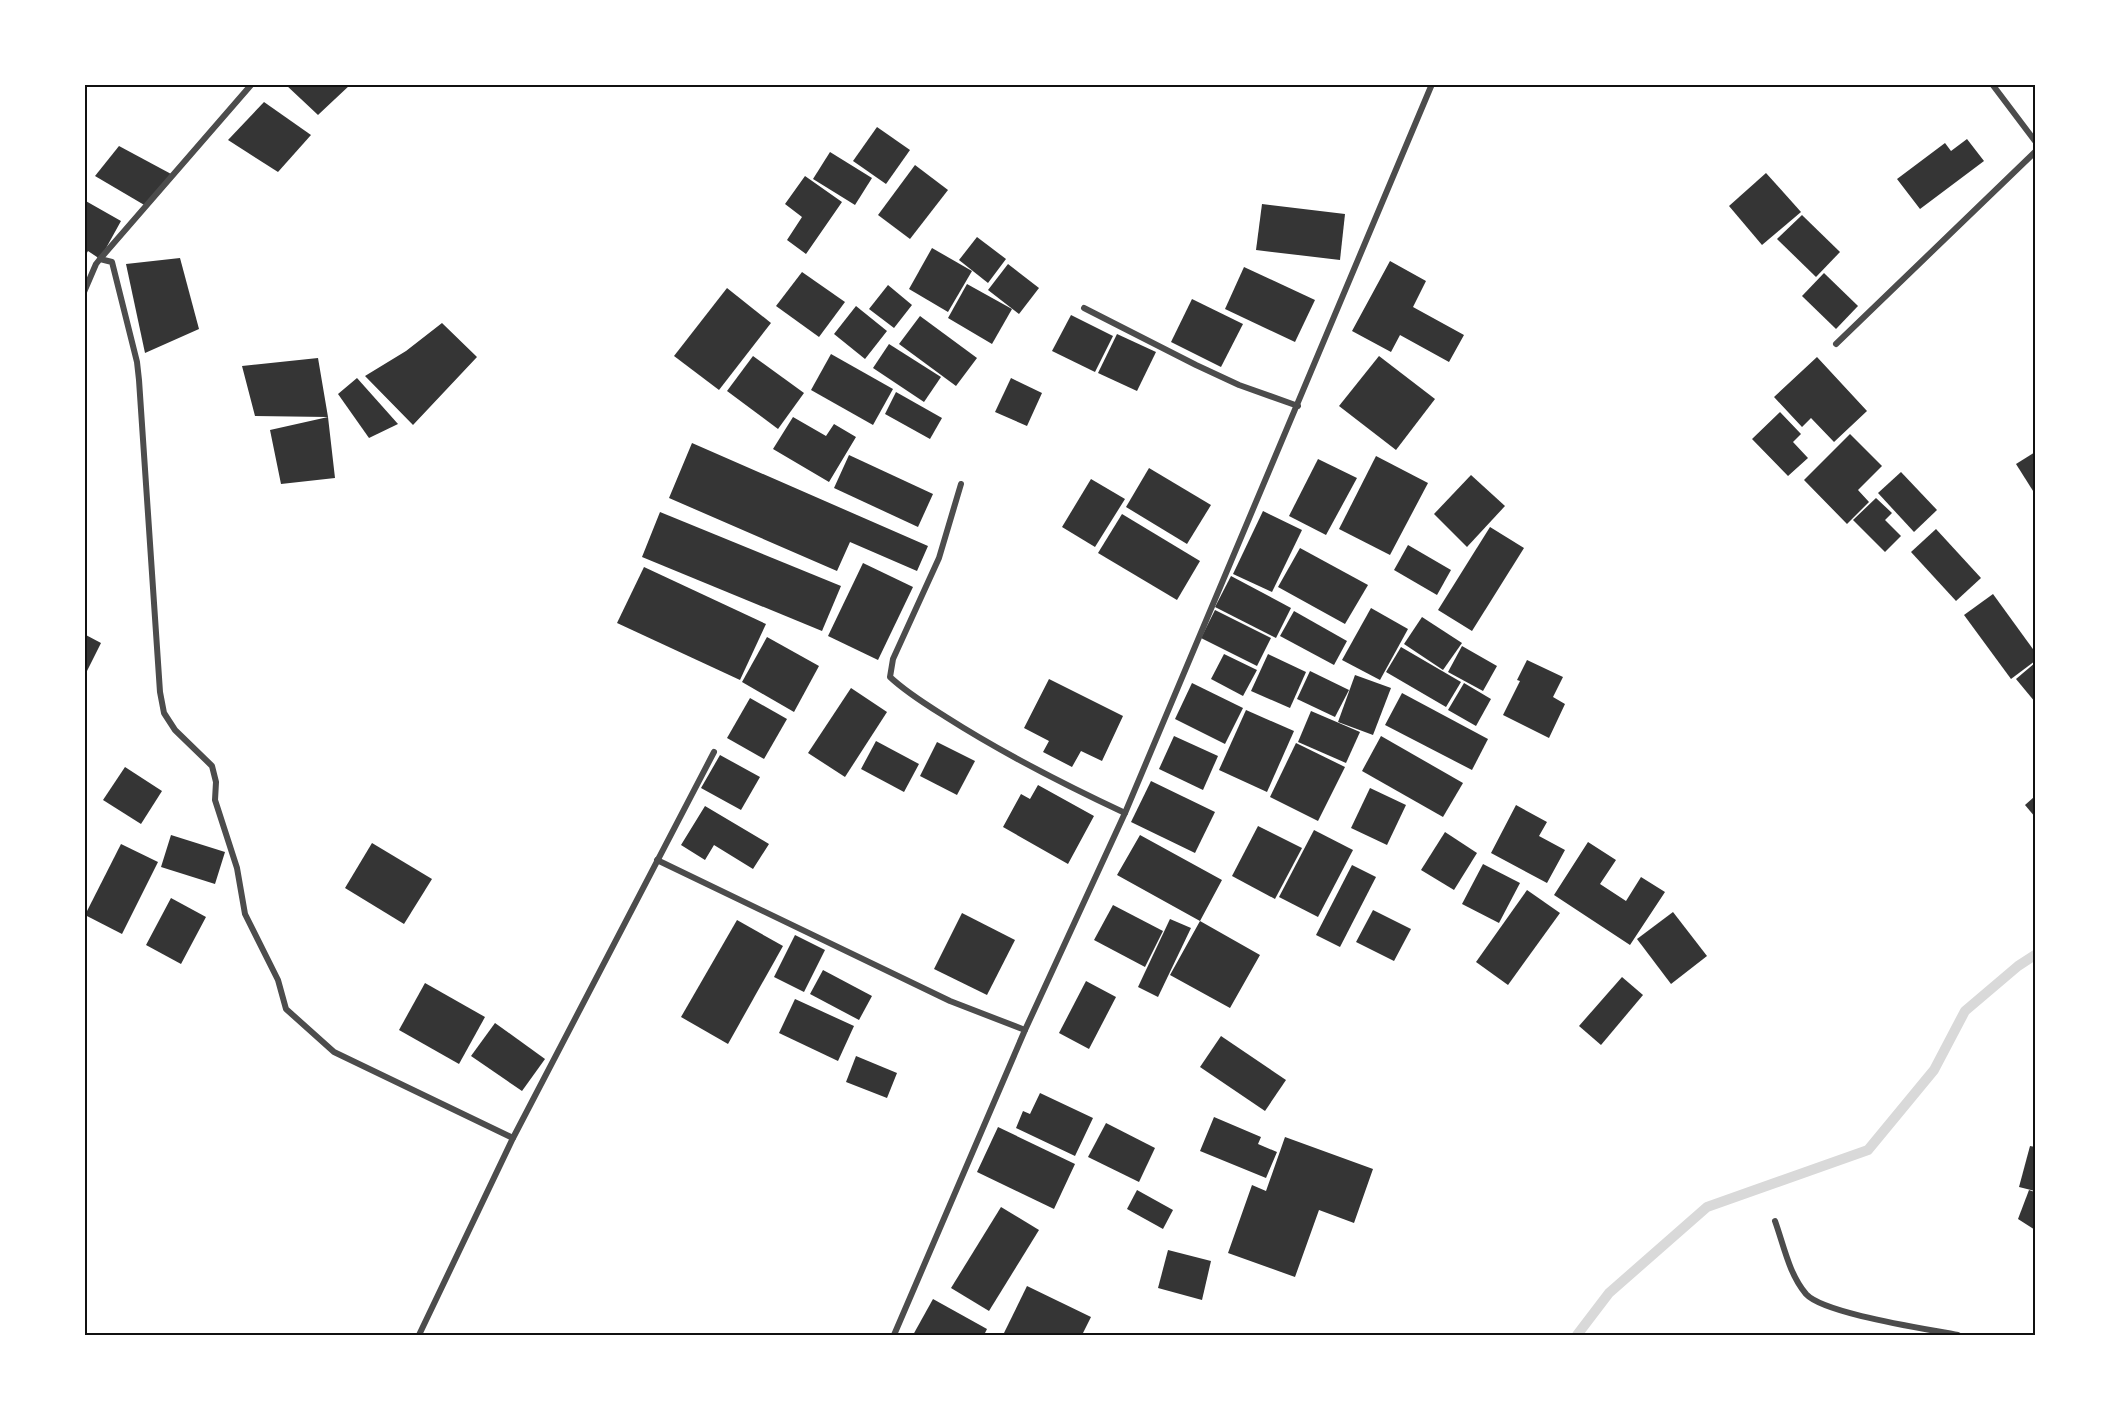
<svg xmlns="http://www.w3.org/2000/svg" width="2119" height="1419" viewBox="0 0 2119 1419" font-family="Lato,sans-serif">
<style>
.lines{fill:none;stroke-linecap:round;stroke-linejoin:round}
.stream{stroke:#d9d9d9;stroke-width:10}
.building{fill:#353535}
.minor{stroke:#4c4c4c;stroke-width:6}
.neatline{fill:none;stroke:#111;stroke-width:2}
</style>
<rect width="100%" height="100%" fill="#fff"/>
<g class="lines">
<polyline class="stream" points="1577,1335 1609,1293 1707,1207 1868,1150 1934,1070 1965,1011 2018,966 2035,955"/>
</g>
<g class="building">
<polygon points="285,84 351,84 318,115"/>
<polygon points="264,102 311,135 278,172 228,140"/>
<polygon points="877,127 910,150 886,184 853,161"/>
<polygon points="1967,139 1984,161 1920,209 1897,179 1945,143 1951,151"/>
<polygon points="119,146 173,175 146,206 95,176"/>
<polygon points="830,152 872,178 855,205 813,179"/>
<polygon points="915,165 948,190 910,239 878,215"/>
<polygon points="1766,173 1801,212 1762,245 1729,206"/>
<polygon points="805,176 842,202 806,254 787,240 802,217 785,204"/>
<polygon points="84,200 121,221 100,259 88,251 84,258"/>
<polygon points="1262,204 1345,214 1340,260 1256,250"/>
<polygon points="1802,215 1840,252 1816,277 1777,239"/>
<polygon points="977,237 1006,259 988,283 959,260"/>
<polygon points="932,248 972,271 948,312 909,289"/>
<polygon points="180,258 199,329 145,353 126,264"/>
<polygon points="1390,261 1426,281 1413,307 1464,335 1449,362 1400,335 1391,352 1352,331"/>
<polygon points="1008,264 1039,288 1019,314 988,290"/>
<polygon points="1244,267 1315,300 1295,342 1225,309"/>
<polygon points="802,272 845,302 819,337 776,306"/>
<polygon points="1824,273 1858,306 1836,329 1802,296"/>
<polygon points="967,284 1012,309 992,344 948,318"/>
<polygon points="888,285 912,305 894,328 869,309"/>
<polygon points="727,288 771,323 719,390 674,356"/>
<polygon points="1192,299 1243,324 1221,367 1171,342"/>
<polygon points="856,306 887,331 865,359 834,334"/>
<polygon points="1071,315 1113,336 1095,372 1052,351"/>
<polygon points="920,316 977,358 956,386 899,344"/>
<polygon points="442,323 477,357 413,425 365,376 406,351"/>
<polygon points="1117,334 1156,352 1137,391 1098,373"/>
<polygon points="889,344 941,377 924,402 873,368"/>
<polygon points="831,354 893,389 873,425 811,390"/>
<polygon points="753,356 804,393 778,429 727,391"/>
<polygon points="1379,356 1435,399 1396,450 1339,406"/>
<polygon points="1817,357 1867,411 1834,442 1811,418 1802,427 1774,397"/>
<polygon points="318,358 328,417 335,478 281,484 270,430 328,417 255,416 242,366"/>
<polygon points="357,378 398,424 369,438 338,394"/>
<polygon points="1011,378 1042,393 1027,426 995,412"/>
<polygon points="896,392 942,418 930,439 885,414"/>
<polygon points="1780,412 1801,434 1793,442 1808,458 1788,476 1752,439"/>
<polygon points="793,417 826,436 834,424 856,437 829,482 773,449"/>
<polygon points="1850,434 1882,466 1858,490 1869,502 1847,524 1804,480"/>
<polygon points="692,443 928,546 917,571 850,542 837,571 669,498"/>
<polygon points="2035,452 2035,494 2016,464"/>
<polygon points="849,455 933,494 918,527 834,488"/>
<polygon points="1376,456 1428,483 1390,555 1339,529"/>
<polygon points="1318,459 1357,478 1326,535 1289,516"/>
<polygon points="1149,468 1211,505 1187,544 1126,507"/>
<polygon points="1901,472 1937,510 1914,532 1878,493"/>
<polygon points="1471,475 1505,506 1467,547 1434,514"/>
<polygon points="1091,479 1125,499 1095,547 1062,527"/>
<polygon points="1876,498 1892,513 1885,520 1901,536 1885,552 1853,520"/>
<polygon points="1263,511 1302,530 1272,592 1233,574"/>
<polygon points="660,512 841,586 822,631 642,557"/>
<polygon points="1122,514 1200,561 1177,600 1098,553"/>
<polygon points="1490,527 1524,548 1472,631 1438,610"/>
<polygon points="1936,529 1981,578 1956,601 1911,552"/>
<polygon points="1408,545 1451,570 1437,595 1394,570"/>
<polygon points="1300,548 1368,585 1345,624 1278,587"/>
<polygon points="863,563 913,587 878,660 828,636"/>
<polygon points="644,567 766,624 740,680 617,623"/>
<polygon points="1231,576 1291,608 1276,638 1215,607"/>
<polygon points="1993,594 2035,652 2035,661 2011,679 1964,615"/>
<polygon points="1371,608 1408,629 1380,680 1342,660"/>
<polygon points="1215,610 1271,638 1257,666 1201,638"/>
<polygon points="1294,611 1347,641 1334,665 1280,636"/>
<polygon points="1422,617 1462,643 1443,670 1404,644"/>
<polygon points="84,634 101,643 84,677"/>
<polygon points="767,637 819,666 794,712 742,682"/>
<polygon points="1462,646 1497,666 1483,691 1448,672"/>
<polygon points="1401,647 1461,682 1446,707 1386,672"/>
<polygon points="1224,654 1257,670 1243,696 1211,679"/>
<polygon points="1268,654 1306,672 1290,708 1251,691"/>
<polygon points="1527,660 1563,677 1553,697 1565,704 1549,738 1503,715 1520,681 1517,680"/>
<polygon points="2035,663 2035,702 2016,679"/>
<polygon points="1310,671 1349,690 1335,717 1297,699"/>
<polygon points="1355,675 1391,688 1373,735 1338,722"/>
<polygon points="1049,679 1123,716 1102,761 1081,751 1072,767 1043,752 1049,741 1024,728"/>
<polygon points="1192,683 1243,708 1225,744 1175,719"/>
<polygon points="1464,683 1491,699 1476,726 1448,710"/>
<polygon points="851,688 887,712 845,777 808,753"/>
<polygon points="1402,693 1488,739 1472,770 1385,725"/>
<polygon points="750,698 787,719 764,759 727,738"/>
<polygon points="1246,710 1294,731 1267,792 1219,770"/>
<polygon points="1311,711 1360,732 1346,763 1298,742"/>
<polygon points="1174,736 1218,756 1203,790 1159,769"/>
<polygon points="1381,736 1463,783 1443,817 1362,771"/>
<polygon points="876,741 919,764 904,792 861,769"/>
<polygon points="937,742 975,761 957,795 920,776"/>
<polygon points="1296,743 1345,767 1318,821 1270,797"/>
<polygon points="720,755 760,777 741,810 701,788"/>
<polygon points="125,767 162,791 141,824 103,800"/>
<polygon points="1151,781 1215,812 1195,853 1131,822"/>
<polygon points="1038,785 1094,816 1068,864 1003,827 1021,794 1030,799"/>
<polygon points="1370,788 1406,805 1387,845 1351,828"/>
<polygon points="2035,796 2035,817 2025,805"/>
<polygon points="1516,805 1547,822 1539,836 1565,850 1547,883 1491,853"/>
<polygon points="705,806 769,844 753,869 714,845 705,860 681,845"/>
<polygon points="1258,826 1302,848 1275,899 1232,876"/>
<polygon points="1314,830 1353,850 1318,917 1279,897"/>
<polygon points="1445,832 1477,853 1454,890 1421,870"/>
<polygon points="171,835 225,852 215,884 161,867"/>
<polygon points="1140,835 1222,880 1200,921 1260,955 1230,1008 1170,975 1200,921 1117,875"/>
<polygon points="1588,842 1616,860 1600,884 1626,901 1641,877 1665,892 1630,945 1554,895"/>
<polygon points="372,843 432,879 404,924 345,888"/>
<polygon points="121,844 158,862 122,934 85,915"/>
<polygon points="1483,864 1520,883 1499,923 1462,904"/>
<polygon points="1352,865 1376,877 1340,947 1316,935"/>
<polygon points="1527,890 1560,913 1508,985 1476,962"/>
<polygon points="171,898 206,917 181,964 146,945"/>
<polygon points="1113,905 1163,931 1145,967 1094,940"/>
<polygon points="1373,910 1411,929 1394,961 1356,942"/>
<polygon points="1673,912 1707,956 1671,984 1637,939"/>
<polygon points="962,913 1015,940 987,995 934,969"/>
<polygon points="1170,919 1191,928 1158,997 1138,987"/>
<polygon points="737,920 783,946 728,1044 681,1017"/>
<polygon points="795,935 825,950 804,992 774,977"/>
<polygon points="823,970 872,996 859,1020 810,994"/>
<polygon points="1622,977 1643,995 1601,1045 1579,1026"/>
<polygon points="1086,981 1116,997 1089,1049 1059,1033"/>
<polygon points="425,983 485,1017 459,1064 399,1030"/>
<polygon points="795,999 854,1026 838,1061 779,1033"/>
<polygon points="495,1023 545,1059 522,1091 471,1056"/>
<polygon points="1221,1036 1286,1080 1265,1111 1200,1067"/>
<polygon points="856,1056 897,1073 887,1098 846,1082"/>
<polygon points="1040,1093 1093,1118 1075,1156 1016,1128 1023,1111 1030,1114"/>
<polygon points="1214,1117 1261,1137 1258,1144 1277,1152 1266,1178 1200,1151"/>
<polygon points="1106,1123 1155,1148 1139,1182 1088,1157"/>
<polygon points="998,1127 1075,1164 1054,1209 977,1172"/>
<polygon points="1285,1137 1373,1169 1354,1223 1319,1210 1295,1277 1228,1253 1252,1185 1266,1191"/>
<polygon points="2030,1146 2035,1147 2035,1191 2019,1187"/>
<polygon points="1137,1190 1173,1210 1163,1229 1127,1209"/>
<polygon points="2029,1190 2035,1192 2035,1230 2018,1219"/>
<polygon points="1001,1207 1039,1230 989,1311 951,1288"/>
<polygon points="1168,1250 1211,1261 1202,1300 1158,1288"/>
<polygon points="1027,1286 1091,1317 1082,1335 1003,1335"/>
<polygon points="933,1299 987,1329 984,1335 913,1335"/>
</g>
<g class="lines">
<g class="minor">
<polyline points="1992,84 2035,141"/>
<polyline points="100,259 251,85"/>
<polyline points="84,292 96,264 100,259 112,262 137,362 139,380 160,692 164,713 175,730 212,766 216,782 215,800 237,868 245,914 278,980 286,1009 334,1052 513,1138"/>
<polyline points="1084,308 1196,365 1239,385 1298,406"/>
<polyline points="1836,344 2035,152"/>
<path d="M 961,484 L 939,558 L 893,659 L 890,677 C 907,693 927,705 946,717 C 1004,754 1063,784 1125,813"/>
<polyline points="657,860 950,1001 1025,1030"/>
<path d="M 1775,1221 C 1784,1246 1789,1274 1806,1294 C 1824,1314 1928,1329 1958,1335"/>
<polyline points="419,1335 513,1138 714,752"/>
<polyline points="894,1335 1025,1030 1125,813 1432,84"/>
</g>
</g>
<rect width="2119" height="1419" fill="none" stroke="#ffffff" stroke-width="171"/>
<rect x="86" y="86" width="1948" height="1248" class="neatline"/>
</svg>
